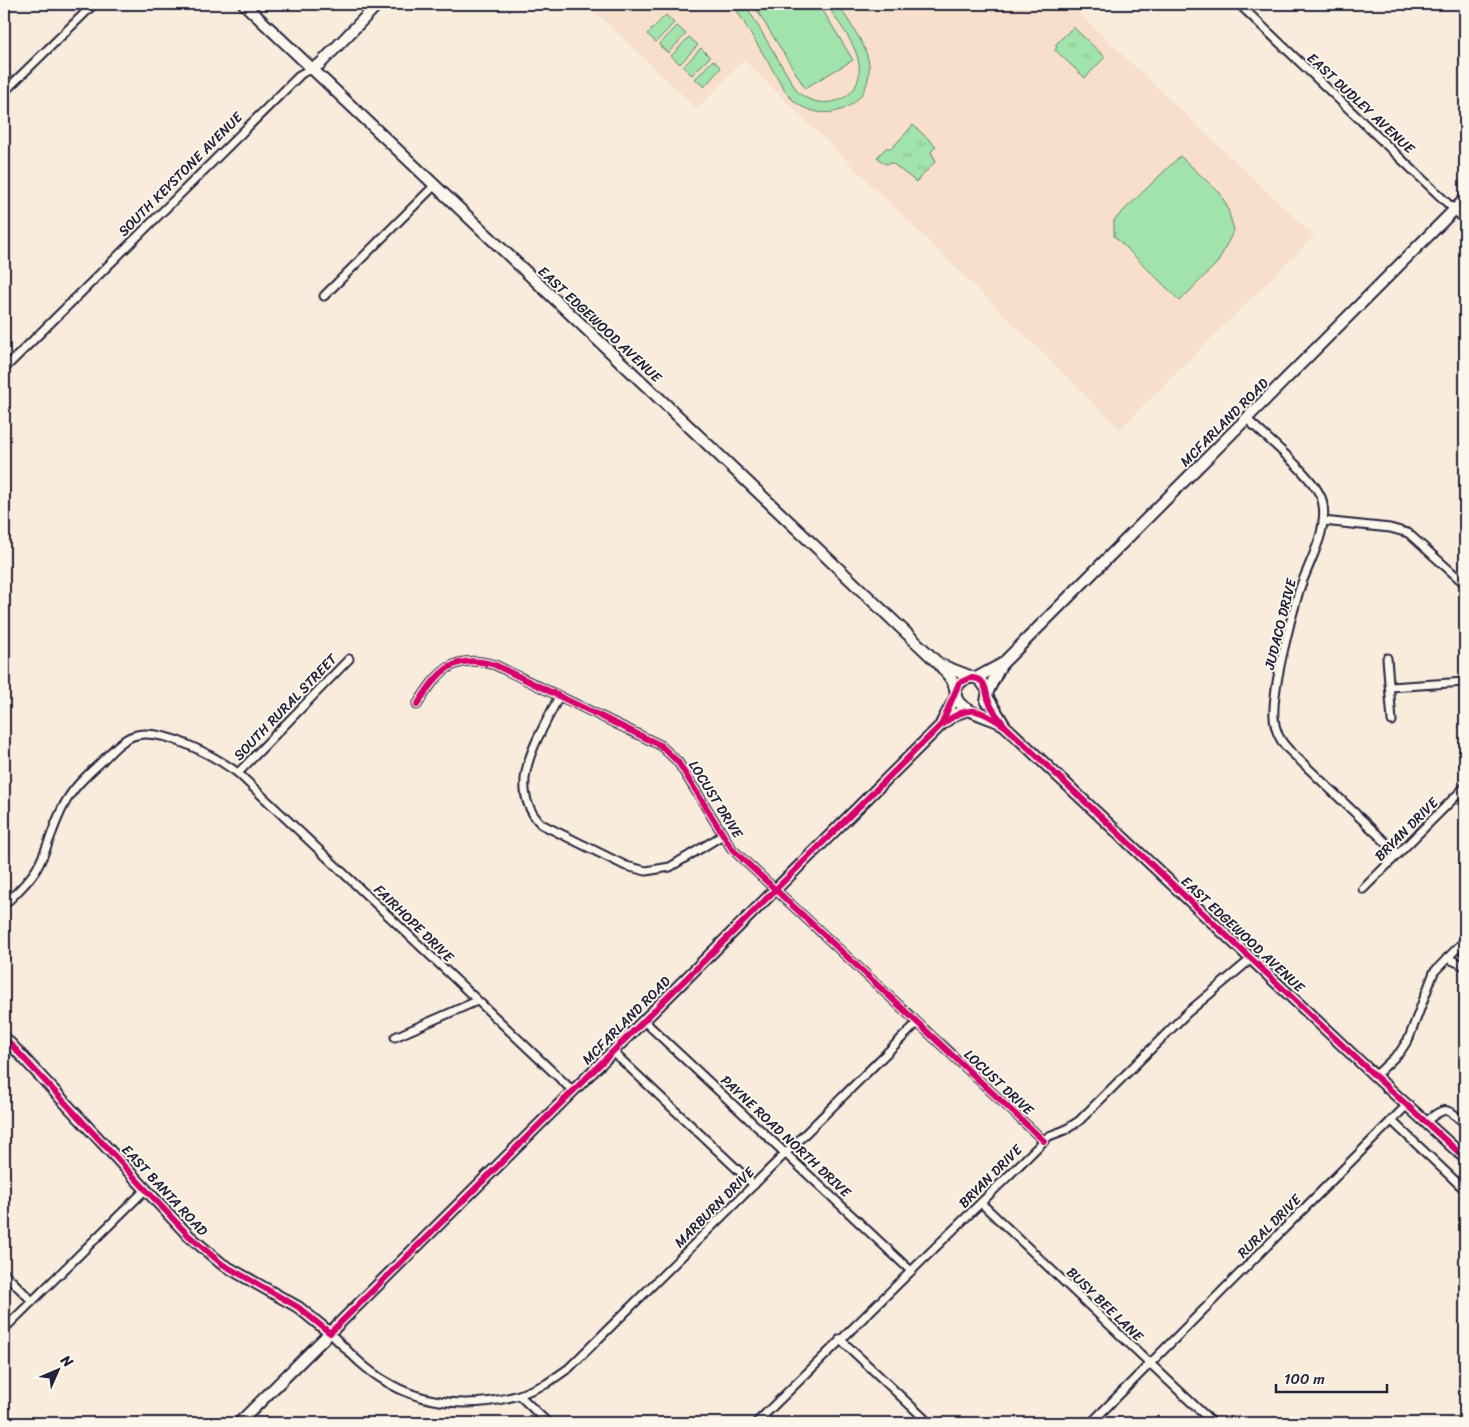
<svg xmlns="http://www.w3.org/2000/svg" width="1469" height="1427" viewBox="0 0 1469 1427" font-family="Sriracha,sans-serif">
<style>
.built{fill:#f7dfcb}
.park{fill:url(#park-tufts);stroke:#628273}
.pitch{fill:#a2e2ab;stroke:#628273}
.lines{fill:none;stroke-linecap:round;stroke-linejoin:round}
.street-casing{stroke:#22223b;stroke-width:11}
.secondary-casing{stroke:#22223b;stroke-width:14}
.street{stroke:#fbf7ec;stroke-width:7}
.secondary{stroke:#fbf7ec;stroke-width:10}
.cycleway-casing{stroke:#fbf7ec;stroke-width:9}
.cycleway{stroke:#d6006c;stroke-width:6}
.labels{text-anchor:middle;stroke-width:4;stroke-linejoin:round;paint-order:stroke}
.street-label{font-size:14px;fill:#22223b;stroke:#fbf7ec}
</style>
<defs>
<pattern id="park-tufts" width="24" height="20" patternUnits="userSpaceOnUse" patternTransform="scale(1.25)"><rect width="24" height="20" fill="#a2e2ab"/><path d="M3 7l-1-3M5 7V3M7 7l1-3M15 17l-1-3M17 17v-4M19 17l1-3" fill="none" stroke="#8bc294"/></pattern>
</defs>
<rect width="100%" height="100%" fill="#f9ecdd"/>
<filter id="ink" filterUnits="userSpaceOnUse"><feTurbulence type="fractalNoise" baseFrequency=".02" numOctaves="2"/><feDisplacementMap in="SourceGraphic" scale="10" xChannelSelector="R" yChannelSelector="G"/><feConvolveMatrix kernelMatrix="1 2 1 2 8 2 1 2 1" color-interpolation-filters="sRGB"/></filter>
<g filter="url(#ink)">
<polygon class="built" points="587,4 1069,4 1314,236 1120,429 744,60 697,109"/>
<g class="park">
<polygon points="1073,27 1105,57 1085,78 1055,50 1057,47 1055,45"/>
<polygon points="913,125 936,146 931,152 936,161 916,182 892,163 885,164 877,157 886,148 892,148"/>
</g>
<g class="pitch">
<path d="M 733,4 L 745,4 L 797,91 C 820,114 864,101 859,65 C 857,44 837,22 827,4 L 838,4 C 848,22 867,44 869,65 C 872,114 812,129 786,92 Z"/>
<polygon points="753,4 819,4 853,60 805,88"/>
<polygon points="666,15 674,23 656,42 647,34"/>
<polygon points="677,26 686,34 668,53 659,45"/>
<polygon points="689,37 698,45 680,64 671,56"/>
<polygon points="701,48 710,57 692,75 683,67"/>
<polygon points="713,60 721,68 704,87 695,79"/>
<polygon points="1180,156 1220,193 1227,206 1234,230 1218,262 1180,301 1114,236 1114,220"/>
</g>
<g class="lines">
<g class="street-casing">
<g id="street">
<polyline points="1239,4 1465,220"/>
<polyline points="4,92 94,4"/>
<polyline points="324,296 434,186"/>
<polyline points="4,369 301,74 310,69"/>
<path d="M 1247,419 C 1265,437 1315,477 1322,500 C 1330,530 1308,563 1299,591 C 1290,621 1272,689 1274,718 C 1275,730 1280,741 1288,749 L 1398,854"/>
<polyline points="1323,521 1390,528 1408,533 1465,584"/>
<polyline points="1387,658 1392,721"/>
<polyline points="1390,687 1465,682"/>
<path d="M 559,696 C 541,735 503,785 541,824 L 626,866 L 646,871 L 670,867 L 723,835"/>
<path d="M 417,705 C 438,672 453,652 495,665 L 660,745 L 678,762 L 732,849 L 1044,1141"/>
<polyline points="238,773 349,659"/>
<polyline points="1363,889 1465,787"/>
<path d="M 4,905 C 15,894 29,882 37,868 C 48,849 53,825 64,805 C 72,789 85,777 98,765 C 109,755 119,741 133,736 C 161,726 216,757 238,773 L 573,1091"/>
<polyline points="1447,958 1465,966"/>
<polyline points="644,1021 911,1271"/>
<polyline points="395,1037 477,1001"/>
<polyline points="613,1052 754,1185"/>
<polyline points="1375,1076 1400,1052 1409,1038 1434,972 1465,940"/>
<polyline points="1392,1121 1465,1190"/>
<path d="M 1426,1122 C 1445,1105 1448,1108 1465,1124"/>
<polyline points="981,1203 1213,1423"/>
<polyline points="4,1273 32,1301"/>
<polyline points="4,1329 146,1189"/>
<path d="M 330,1333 C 347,1350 364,1369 385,1381 C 425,1406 474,1408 519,1395 L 548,1423"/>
<polyline points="840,1339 929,1423"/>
<polyline points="519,1395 546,1384 569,1368 917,1023"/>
<polyline points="756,1423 1049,1136 1065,1130 1079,1121 1187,1013 1251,959"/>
<polyline points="1091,1423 1407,1105"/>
</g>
</g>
<g class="secondary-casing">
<g id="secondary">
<polyline points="244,4 939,664 952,680 956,691"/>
<polyline points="310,69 320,64 378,4"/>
<polyline points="941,665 980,680 988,691 986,702"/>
<path d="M 970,678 C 964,679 958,683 956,690 C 951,710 988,716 1002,724"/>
<polyline points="976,678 1002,664 1465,199"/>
<polyline points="988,691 1001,665"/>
<polyline points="988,698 1005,726 1375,1076 1465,1158"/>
<polyline points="942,722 956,696"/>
<polyline points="4,1037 188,1235 222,1264 298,1307 330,1333"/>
<polyline points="239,1423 941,725 956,714 968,710"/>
</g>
</g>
<use href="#street" class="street"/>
<use href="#secondary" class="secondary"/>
<g class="cycleway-casing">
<g id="cycleway">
<path d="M 417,705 C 438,672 453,652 495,665 L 660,745 L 678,762 L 732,849 L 1044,1141"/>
<path d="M 942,723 L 959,683 L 970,678 C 986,678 985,688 988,699 C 991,709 999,718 1005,726 L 1375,1076 L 1465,1158"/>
<path d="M 4,1037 L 188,1235 L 222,1264 L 298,1307 L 330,1333 L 941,725 C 970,704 976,708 1005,726"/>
</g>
</g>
<use href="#cycleway" class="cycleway"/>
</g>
</g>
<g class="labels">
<g class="street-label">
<text transform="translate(1361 103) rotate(43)" y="5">EAST DUDLEY AVENUE</text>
<text transform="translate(180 174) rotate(-45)" y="5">SOUTH KEYSTONE AVENUE</text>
<text transform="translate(600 324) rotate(43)" y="5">EAST EDGEWOOD AVENUE</text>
<text transform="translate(1224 422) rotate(-45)" y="5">MCFARLAND ROAD</text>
<text transform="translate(1280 624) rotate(-76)" y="5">JUDACO DRIVE</text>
<text transform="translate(285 707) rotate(-46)" y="5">SOUTH RURAL STREET</text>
<text transform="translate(716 799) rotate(58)" y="5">LOCUST DRIVE</text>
<text transform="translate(1406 829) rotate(-45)" y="5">BRYAN DRIVE</text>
<text transform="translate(414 923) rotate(44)" y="5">FAIRHOPE DRIVE</text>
<text transform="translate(1243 934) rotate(43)" y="5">EAST EDGEWOOD AVENUE</text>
<text transform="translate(626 1020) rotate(-45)" y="5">MCFARLAND ROAD</text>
<text transform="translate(999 1082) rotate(43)" y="5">LOCUST DRIVE</text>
<text transform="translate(786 1136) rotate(43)" y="5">PAYNE ROAD NORTH DRIVE</text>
<text transform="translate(990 1176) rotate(-45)" y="5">BRYAN DRIVE</text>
<text transform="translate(165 1190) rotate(47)" y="5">EAST BANTA ROAD</text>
<text transform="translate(714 1207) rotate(-45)" y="5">MARBURN DRIVE</text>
<text transform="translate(1269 1226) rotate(-45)" y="5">RURAL DRIVE</text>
<text transform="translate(1105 1304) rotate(44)" y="5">BUSY BEE LANE</text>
</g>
</g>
<rect width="1469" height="1427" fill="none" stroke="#fbf7ec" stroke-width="20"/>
<rect x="10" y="10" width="1449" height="1407" fill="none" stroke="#22223b" stroke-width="2" filter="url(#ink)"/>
<g transform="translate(58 1370) rotate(45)" stroke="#fbf7ec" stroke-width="4" paint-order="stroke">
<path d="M0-4L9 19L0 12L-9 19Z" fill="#22223b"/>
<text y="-8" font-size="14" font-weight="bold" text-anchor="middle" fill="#22223b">N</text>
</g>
<path d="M1276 1384v8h111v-8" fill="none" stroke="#22223b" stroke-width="2.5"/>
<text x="1284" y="1384" font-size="15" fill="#22223b" stroke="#fbf7ec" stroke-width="4" paint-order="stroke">100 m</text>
</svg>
